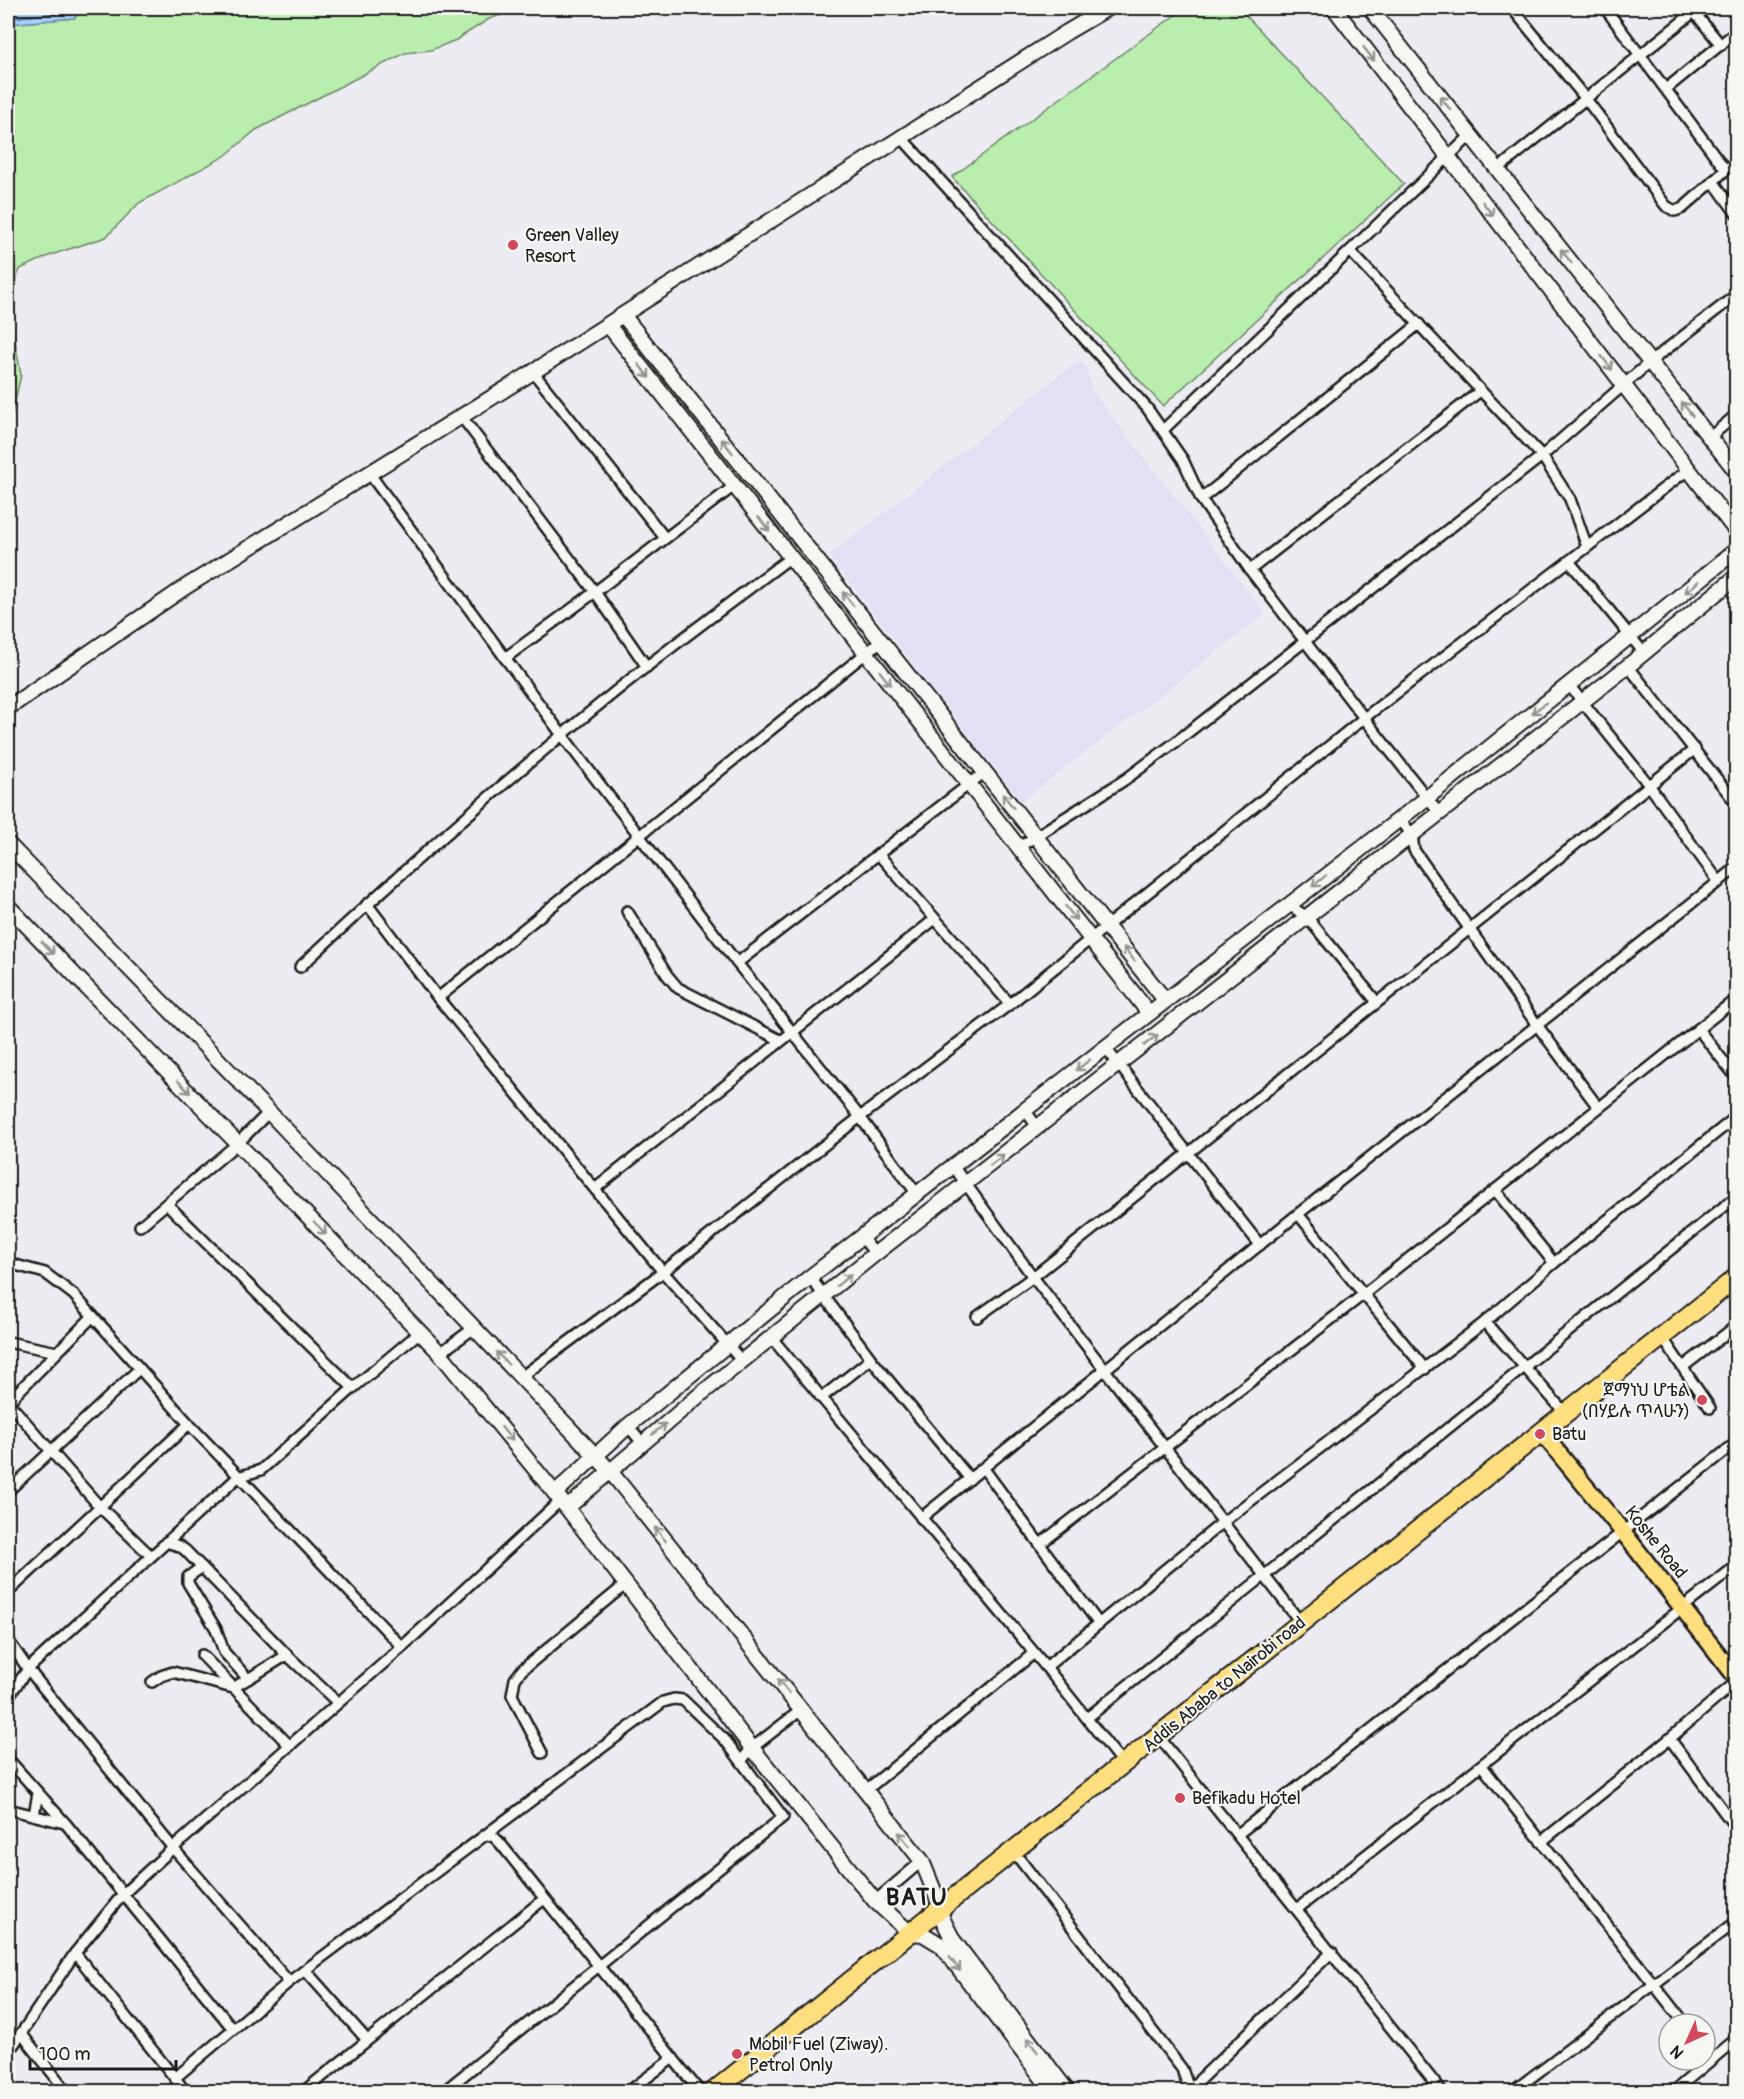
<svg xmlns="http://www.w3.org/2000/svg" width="1744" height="2099" viewBox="0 0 1744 2099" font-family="Pangolin,'Noto Sans Ethiopic',sans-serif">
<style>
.built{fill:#e2e0f4}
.green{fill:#baeeaf;stroke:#6b8566;stroke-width:1.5}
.water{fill:#a0d3fe;stroke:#6b8aa4;stroke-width:1.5}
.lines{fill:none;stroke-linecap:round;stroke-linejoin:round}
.shore{stroke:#516576;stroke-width:1.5}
.street-casing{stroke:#1c1c1c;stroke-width:14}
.secondary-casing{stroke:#1c1c1c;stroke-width:18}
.primary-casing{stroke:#1c1c1c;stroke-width:20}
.highway-casing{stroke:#1c1c1c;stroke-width:22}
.street{stroke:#f6f6f2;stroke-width:9}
.secondary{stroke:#f6f6f2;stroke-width:14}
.primary{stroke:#fedf80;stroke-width:15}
.highway{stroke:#fedf80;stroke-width:18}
.oneway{stroke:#949492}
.poi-dot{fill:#d1495b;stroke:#f6f6f2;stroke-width:2}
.labels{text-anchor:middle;stroke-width:4.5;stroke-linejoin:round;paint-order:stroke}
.poi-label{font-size:18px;fill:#1c1c1c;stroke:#f6f6f2;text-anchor:start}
.street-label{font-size:18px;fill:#1c1c1c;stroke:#f6f6f2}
.district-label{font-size:24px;font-weight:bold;letter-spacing:1.5px;fill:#1c1c1c;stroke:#f6f6f2}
</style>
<rect width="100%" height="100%" fill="#edecf3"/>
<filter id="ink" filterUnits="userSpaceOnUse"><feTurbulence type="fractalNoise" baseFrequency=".0167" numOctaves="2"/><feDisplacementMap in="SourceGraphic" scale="12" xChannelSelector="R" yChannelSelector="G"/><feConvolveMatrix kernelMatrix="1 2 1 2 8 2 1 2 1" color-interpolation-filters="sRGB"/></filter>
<g filter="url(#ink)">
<polygon class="built" points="1079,360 1087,369 1092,391 1266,614 1021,802 829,556"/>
<g class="green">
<polygon points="84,8 521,8 489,19 456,40 431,50 405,53 256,130 225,156 139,203 106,237 51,255 20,269 8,302 21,375 12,414 8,416 8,24 74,18"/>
<polygon points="1185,8 1239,8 1404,184 1163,406 952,177"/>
</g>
<polygon class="water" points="8,8 84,8 74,18 8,24"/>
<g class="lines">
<polyline class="shore" points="8,18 70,12 75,8"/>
<g class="street-casing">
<g id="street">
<polyline points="1512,8 1586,99 1666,206 1675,211 1683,208 1736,161"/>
<polyline points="1605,8 1725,169"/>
<polyline points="1694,12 1721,45"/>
<polyline points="1666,89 1736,32"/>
<polyline points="901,137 1147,408 1183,460 1201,499 1250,570 1364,718 1439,813"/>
<polyline points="1498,169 1699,8"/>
<polyline points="1713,181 1736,213"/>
<polyline points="1350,251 1542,456 1570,499 1587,547"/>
<polyline points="533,372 665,538"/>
<polyline points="461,416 595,592 647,667"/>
<polyline points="1163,430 1471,135"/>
<polyline points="1710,437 1736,415"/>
<polyline points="369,473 562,735 737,963 860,1117 917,1194"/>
<polyline points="1201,499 1419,324"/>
<polyline points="1569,561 1644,653"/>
<polyline points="1250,570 1480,391"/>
<polyline points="505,658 595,592 734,486"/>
<polyline points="1628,666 1736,803"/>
<polyline points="1569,685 1649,785 1719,882"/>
<polyline points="1400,819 1412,835 1414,850 1537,1025 1598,1107"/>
<polyline points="1019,847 1126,779 1177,741 1542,456 1650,362 1736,295"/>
<polyline points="879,855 1010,1004"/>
<polyline points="367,904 438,998 663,1272 742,1361"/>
<polyline points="1289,905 1307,917 1376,1001"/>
<polyline points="627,911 667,975 678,988 780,1040"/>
<polyline points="737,963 985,772"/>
<path d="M 300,967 C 411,863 526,762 646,667 C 693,630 742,594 791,557"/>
<polyline points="438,998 881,641"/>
<polyline points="1698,1029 1736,1077"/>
<polyline points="1105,1047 1260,1245"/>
<polyline points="1025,1110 1038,1128"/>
<polyline points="953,1166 1033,1277 1301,1623"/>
<polyline points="596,1188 935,919"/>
<polyline points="1495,1190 1554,1263"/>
<polyline points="167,1204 353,1388"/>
<polyline points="1298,1214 1425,1369"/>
<polyline points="140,1226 238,1143 269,1112"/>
<polyline points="862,1237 875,1254"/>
<polyline points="8,1263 45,1273 74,1295 189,1424 402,1647"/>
<polyline points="810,1277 871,1359 970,1479"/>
<polyline points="977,1317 1033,1277 1695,749"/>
<polyline points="1485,1322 1566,1414"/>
<polyline points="771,1337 1046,1667 1123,1764"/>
<polyline points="1662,1337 1710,1408"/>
<polyline points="8,1342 57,1352"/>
<polyline points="440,1353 474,1328"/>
<polyline points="1683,1367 1736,1326"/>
<polyline points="521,1377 663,1272 860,1117 1010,1004 1364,718 1689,469"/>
<polyline points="821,1398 871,1359"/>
<polyline points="8,1402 100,1507 151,1556"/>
<polyline points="8,1402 93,1316"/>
<polyline points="628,1426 642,1443"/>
<polyline points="984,1469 1099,1624"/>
<polyline points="8,1491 139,1369"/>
<polyline points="921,1518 1298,1214 1736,868"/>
<polyline points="166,1542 179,1546 185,1550 287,1655 338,1703"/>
<polyline points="1040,1544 1364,1294 1736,999"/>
<polyline points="202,1567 188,1577 188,1583 216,1629 224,1652 248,1679"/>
<polyline points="8,1592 189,1424"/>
<polyline points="8,1640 28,1669 173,1848 289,1982"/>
<polyline points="202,1655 290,1746"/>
<polyline points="1046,1667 1223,1522 1485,1322 1554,1263 1736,1117"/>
<polyline points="152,1682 161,1676 173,1672 233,1688 287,1655"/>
<polyline points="8,1697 28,1669 238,1477 261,1470 353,1388 420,1332"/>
<polyline points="1087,1718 1736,1197"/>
<polyline points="1159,1737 1442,2092"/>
<polyline points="1670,1739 1736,1828"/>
<polyline points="542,1753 512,1695 515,1679 522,1670 626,1584"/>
<polyline points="8,1759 66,1824 233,2029"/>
<polyline points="741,1761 752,1748 801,1710"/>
<polyline points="1482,1766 1685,2024"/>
<polyline points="865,1791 1034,1653"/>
<polyline points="8,1809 64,1823"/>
<polyline points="34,1815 38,1793"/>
<polyline points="1238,1834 1736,1443"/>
<polyline points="488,1835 494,1837 500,1843 700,2092"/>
<polyline points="1541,1842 1667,1741 1736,1682"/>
<polyline points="1014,1852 1182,2069 1189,2089"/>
<polyline points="875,1901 922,1861"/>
<polyline points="1297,1909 1736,1566"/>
<polyline points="75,1953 186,2092"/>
<polyline points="305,1970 367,2040"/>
<polyline points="21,2033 67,2092"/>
<polyline points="1705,2049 1713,2059"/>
<polyline points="8,2053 75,1953 123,1894 173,1848 402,1647 561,1500"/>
<polyline points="175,2078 289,1982 663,1702 674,1699 683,1700 725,1740 783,1817 443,2092"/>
<polyline points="303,2092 544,1899"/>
<polyline points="628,2092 673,2058"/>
<polyline points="1187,2092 1332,1952"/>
<polyline points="1512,2092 1736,1922"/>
<polyline points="1673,2092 1736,2039"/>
</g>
</g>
<g class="secondary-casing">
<g id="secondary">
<polyline points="1334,8 1736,531"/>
<polyline points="1370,8 1736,471"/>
<polyline points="623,315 1165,1000"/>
<polyline points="608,325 1149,1013"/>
<polyline points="8,708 187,586 533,372 1067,32 1108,8"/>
<polyline points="8,844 269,1112 610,1471 922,1861 941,1908 942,1918 953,1940 1068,2092"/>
<polyline points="8,906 440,1353 567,1508 752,1748 875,1901 910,1933 923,1934 941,1945 1053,2092"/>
<path d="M 555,1493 L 628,1426 L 810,1277 L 1428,797 C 1530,714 1635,634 1736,550"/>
<polyline points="567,1508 696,1398 875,1254 1628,666 1736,577"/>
</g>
</g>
<g class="primary-casing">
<polyline id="primary" points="1542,1433 1623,1532 1736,1677"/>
</g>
<g class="highway-casing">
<polyline id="highway" points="713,2092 941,1908 1736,1278"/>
</g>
<use href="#street" class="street"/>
<use href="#secondary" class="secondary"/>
<use href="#primary" class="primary"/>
<use href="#highway" class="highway"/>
</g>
<defs><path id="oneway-shaft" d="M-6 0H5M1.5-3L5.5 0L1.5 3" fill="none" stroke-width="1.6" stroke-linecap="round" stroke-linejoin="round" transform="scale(1.5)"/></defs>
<g class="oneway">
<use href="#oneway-shaft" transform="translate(1369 54) rotate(52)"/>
<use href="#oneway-shaft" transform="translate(1445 103) rotate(-128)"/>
<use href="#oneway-shaft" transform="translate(1488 209) rotate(52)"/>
<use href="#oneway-shaft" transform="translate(1566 256) rotate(-128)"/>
<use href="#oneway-shaft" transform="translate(1607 363) rotate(52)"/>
<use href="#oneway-shaft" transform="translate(644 371) rotate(52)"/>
<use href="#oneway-shaft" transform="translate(1687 409) rotate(-128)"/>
<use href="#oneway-shaft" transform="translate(727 446) rotate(-128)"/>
<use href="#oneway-shaft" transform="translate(764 524) rotate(52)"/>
<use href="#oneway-shaft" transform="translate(1692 587) rotate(140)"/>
<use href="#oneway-shaft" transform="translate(848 599) rotate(-128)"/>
<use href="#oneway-shaft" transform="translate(885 678) rotate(52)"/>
<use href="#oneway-shaft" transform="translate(1539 708) rotate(143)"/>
<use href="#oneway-shaft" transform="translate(1008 801) rotate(-128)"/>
<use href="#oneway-shaft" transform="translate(1319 881) rotate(141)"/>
<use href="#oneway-shaft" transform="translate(1071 913) rotate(52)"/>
<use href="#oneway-shaft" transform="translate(48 948) rotate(46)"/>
<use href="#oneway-shaft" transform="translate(1129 954) rotate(-128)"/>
<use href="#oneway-shaft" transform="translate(1151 1040) rotate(-38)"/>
<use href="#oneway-shaft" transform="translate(1083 1065) rotate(142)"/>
<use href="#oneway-shaft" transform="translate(184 1087) rotate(46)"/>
<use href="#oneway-shaft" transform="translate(997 1160) rotate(-38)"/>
<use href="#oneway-shaft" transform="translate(320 1228) rotate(46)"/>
<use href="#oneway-shaft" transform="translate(844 1280) rotate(-39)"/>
<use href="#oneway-shaft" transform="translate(502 1358) rotate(-134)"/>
<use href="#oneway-shaft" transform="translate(659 1429) rotate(-40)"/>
<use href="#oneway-shaft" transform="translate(507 1434) rotate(51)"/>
<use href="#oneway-shaft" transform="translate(660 1534) rotate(-129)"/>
<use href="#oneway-shaft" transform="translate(783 1686) rotate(-128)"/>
<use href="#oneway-shaft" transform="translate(904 1839) rotate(-129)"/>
<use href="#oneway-shaft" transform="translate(955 1964) rotate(52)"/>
<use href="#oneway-shaft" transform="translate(1032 2045) rotate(-128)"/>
</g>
</g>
<g class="poi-dot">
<circle cx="513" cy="245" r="6"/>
<circle cx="1702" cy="1400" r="6"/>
<circle cx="1540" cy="1434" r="6"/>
<circle cx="1180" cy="1798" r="6"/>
<circle cx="737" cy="2054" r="6"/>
</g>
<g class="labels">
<g class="poi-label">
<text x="525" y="241">Green Valley<tspan x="525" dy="21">Resort</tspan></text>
<text x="1690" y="1396" text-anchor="end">ጀማነህ ሆቴል<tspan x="1690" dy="21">(በሃይሉ ጥላሁን)</tspan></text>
<text x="1552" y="1440">Batu</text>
<text x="1192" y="1804">Befikadu Hotel</text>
<text x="749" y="2050">Mobil Fuel (Ziway).<tspan x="749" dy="21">Petrol Only</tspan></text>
</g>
<g class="street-label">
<text transform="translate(1656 1542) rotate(51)" y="6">Koshe Road</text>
<text transform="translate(1224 1684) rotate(-39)" y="6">Addis Ababa to Nairobi road</text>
</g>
<g class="district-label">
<text x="917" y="1905">BATU</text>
</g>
</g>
<rect width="1744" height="2099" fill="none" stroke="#f6f6f2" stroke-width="30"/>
<rect x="15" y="15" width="1714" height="2069" fill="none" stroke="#1c1c1c" stroke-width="2" filter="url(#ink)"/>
<g transform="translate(1687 2042) rotate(225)"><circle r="28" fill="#f6f6f2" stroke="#9f9f9c" stroke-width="1.5"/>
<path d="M0-4.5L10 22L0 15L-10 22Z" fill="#d1495b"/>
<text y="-9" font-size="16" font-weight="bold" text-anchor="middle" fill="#1c1c1c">N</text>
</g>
<path d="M30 2060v9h146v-9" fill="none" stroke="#1c1c1c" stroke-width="3"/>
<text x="39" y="2060" font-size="18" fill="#1c1c1c" stroke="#f6f6f2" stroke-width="4.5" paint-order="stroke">100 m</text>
</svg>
